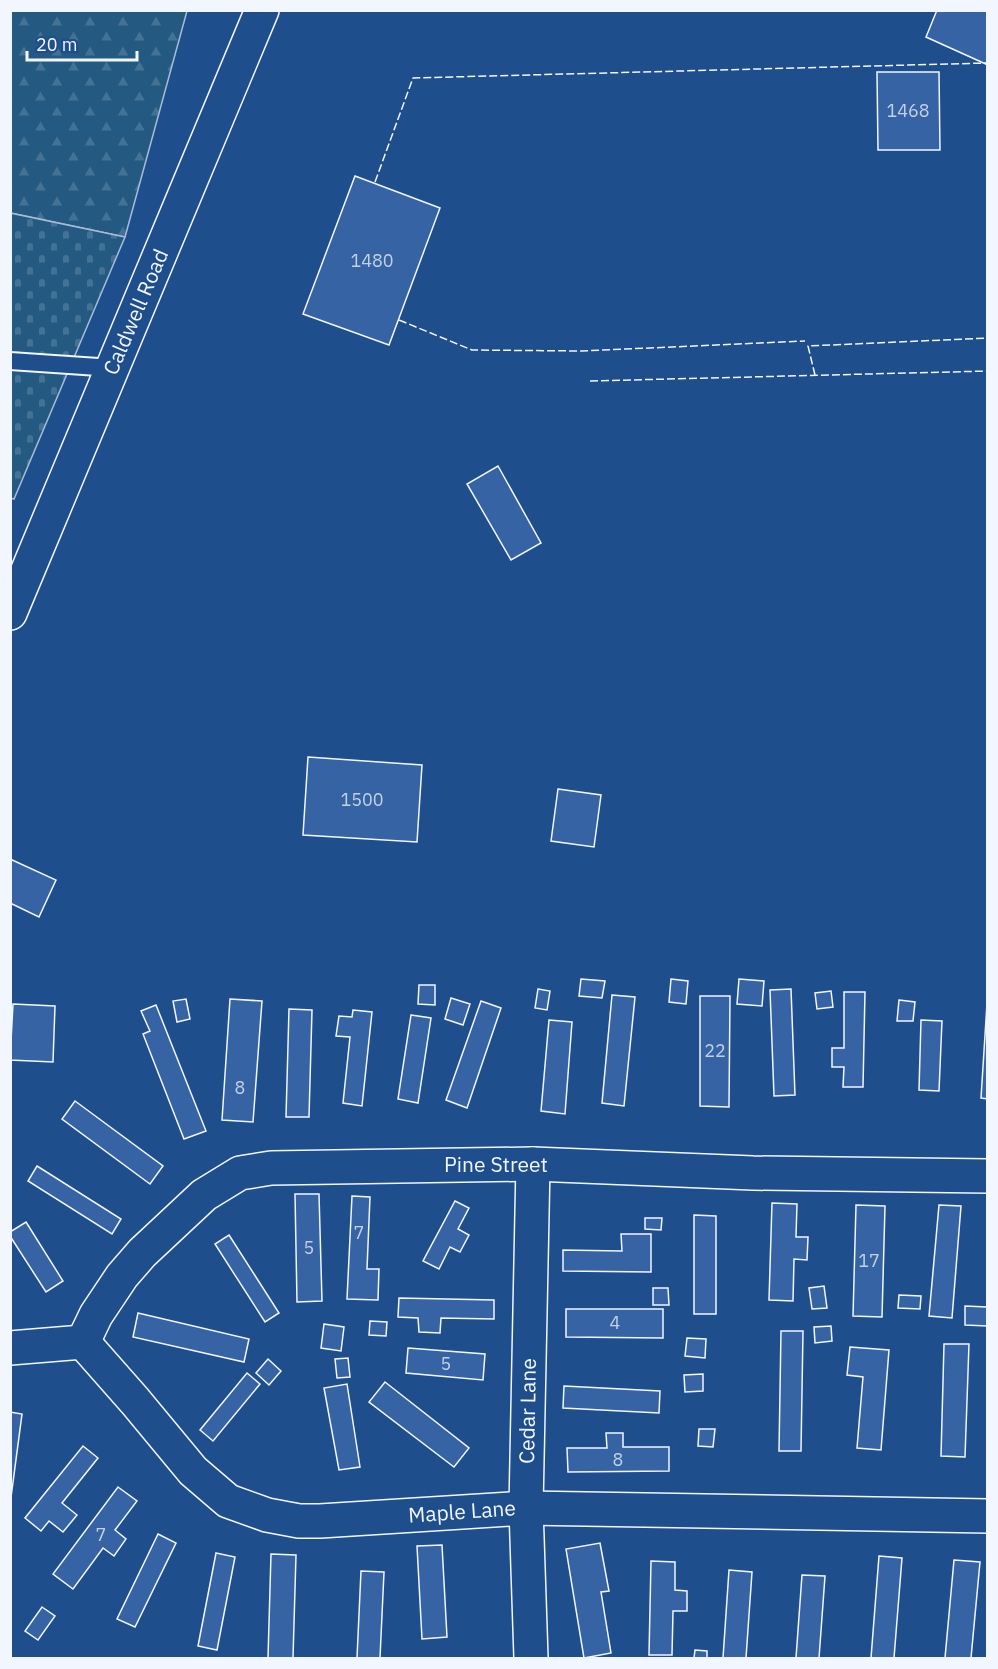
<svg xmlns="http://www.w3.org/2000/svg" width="998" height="1669" viewBox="0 0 998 1669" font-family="'IBM Plex Sans',sans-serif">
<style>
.forest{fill:url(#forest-firs);stroke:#a8bbd7;stroke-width:1.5}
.cemetery{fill:url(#cemetery-stones);stroke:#a8bbd7;stroke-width:1.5}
.building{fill:#3563a3;stroke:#f2f6ff;stroke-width:1.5}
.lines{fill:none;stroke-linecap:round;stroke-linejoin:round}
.service-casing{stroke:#f2f6ff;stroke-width:20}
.minor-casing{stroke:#f2f6ff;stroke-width:36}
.tertiary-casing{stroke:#f2f6ff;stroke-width:36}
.service{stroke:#1f4e8c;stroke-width:16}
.minor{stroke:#1f4e8c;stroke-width:33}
.tertiary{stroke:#1f4e8c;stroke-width:33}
.fence{stroke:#f2f6ff;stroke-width:1.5;stroke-dasharray:8 3;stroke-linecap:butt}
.labels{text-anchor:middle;stroke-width:4.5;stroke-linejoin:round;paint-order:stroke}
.number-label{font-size:18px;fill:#c3d1e8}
.street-label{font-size:21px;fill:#f2f6ff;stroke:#1f4e8c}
</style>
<defs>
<pattern id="forest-firs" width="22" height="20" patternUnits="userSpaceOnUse" patternTransform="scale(1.5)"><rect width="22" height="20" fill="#245a82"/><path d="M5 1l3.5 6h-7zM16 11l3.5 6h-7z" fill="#447295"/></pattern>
<pattern id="cemetery-stones" width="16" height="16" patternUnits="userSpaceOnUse" patternTransform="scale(1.5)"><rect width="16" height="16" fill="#245a82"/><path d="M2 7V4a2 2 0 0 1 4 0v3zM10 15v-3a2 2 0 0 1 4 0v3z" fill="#447295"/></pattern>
</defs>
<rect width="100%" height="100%" fill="#1f4e8c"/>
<polygon class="forest" points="11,11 187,11 125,237 11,213"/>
<polygon class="cemetery" points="10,213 125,237 14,499 10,498"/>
<g class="building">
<polygon points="937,10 988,10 988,65 926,37"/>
<polygon points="877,72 939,72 940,150 878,150"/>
<polygon points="355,176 440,208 389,345 303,314"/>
<polygon points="498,466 541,543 511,560 467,484"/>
<polygon points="308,757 422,765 417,842 303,835"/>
<polygon points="558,789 601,795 594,847 551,841"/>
<polygon points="10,859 56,880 39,917 10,903"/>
<polygon points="581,979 605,981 602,998 579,996"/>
<polygon points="671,979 688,981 686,1004 669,1002"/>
<polygon points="739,979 764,981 762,1006 737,1004"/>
<polygon points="419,985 435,985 435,1005 418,1004"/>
<polygon points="988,988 988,1099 981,1098"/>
<polygon points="538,989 550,991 547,1010 535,1008"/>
<polygon points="791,989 795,1095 774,1096 770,990"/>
<polygon points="831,991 833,1007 817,1009 815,993"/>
<polygon points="844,992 865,992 863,1087 843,1087 844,1067 832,1067 832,1048 844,1048"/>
<polygon points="612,995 635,997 624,1106 602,1103"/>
<polygon points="700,996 730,996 729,1107 700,1106"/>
<polygon points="451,998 470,1004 463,1025 445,1019"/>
<polygon points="186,999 190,1019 177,1022 173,1001"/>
<polygon points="230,999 262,1001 253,1122 222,1120"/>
<polygon points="899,1000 915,1002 913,1021 897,1021"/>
<polygon points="481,1001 501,1008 467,1108 446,1100"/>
<polygon points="13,1004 55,1006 53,1062 10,1060"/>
<polygon points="156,1005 206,1131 184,1139 143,1034 150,1031 141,1011"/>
<polygon points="289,1009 312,1010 309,1117 286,1117"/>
<polygon points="353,1010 372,1012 362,1106 343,1103 350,1037 336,1036 339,1016 352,1017"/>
<polygon points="411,1015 431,1018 418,1103 398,1099"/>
<polygon points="549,1020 572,1022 565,1114 541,1111"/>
<polygon points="921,1020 942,1021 939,1091 919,1090"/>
<polygon points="75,1101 163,1166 150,1184 62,1119"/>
<polygon points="37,1166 121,1219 112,1234 28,1181"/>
<polygon points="295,1194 319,1194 322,1301 297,1302"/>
<polygon points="352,1196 370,1197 367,1269 379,1269 378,1300 347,1299"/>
<polygon points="455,1201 469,1208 458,1229 469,1235 460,1252 450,1247 439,1269 423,1261"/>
<polygon points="772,1203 797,1204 796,1237 808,1237 807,1260 794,1259 793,1301 769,1300"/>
<polygon points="856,1205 885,1206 882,1317 853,1316"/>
<polygon points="939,1205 961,1206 952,1318 929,1316"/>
<polygon points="694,1215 716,1216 716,1314 694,1314"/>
<polygon points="645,1218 662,1218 661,1230 645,1229"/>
<polygon points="26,1222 63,1281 46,1292 10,1236 10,1232"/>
<polygon points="621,1234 651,1234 651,1272 563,1271 563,1250 622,1251"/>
<polygon points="229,1235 279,1313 265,1322 215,1244"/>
<polygon points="824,1286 827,1308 812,1309 809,1288"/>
<polygon points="653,1288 668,1288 669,1305 653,1305"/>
<polygon points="899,1295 921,1296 920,1309 898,1308"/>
<polygon points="399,1298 494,1300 494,1319 441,1318 440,1333 419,1332 418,1318 398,1317"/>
<polygon points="965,1306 987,1307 987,1326 965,1325"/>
<polygon points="566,1309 663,1309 663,1338 566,1337"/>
<polygon points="138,1313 249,1339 244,1362 133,1337"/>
<polygon points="370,1321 387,1322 386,1336 369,1335"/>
<polygon points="324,1324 344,1327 341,1351 321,1348"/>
<polygon points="831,1326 832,1341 815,1343 814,1327"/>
<polygon points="781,1331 803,1331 801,1451 779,1451"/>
<polygon points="687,1338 706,1339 705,1358 685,1356"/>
<polygon points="944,1344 969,1344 965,1457 941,1456"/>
<polygon points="850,1347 889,1350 881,1450 857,1448 863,1377 847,1375"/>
<polygon points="408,1348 485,1354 483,1380 406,1373"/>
<polygon points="348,1358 350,1377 337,1378 335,1359"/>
<polygon points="268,1359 281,1371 269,1385 256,1373"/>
<polygon points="247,1373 260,1384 213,1441 200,1430"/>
<polygon points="703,1374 703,1391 685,1392 684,1375"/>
<polygon points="385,1382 469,1448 454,1467 369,1402"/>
<polygon points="347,1384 360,1467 339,1470 324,1388"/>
<polygon points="564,1386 660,1391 659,1413 563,1408"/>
<polygon points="10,1412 22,1414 10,1505"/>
<polygon points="699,1429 715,1429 713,1447 698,1446"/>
<polygon points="606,1433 623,1433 623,1447 669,1447 669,1471 568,1472 567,1448 607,1448"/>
<polygon points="83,1446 98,1458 62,1503 77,1515 63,1532 49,1521 41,1531 25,1518"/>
<polygon points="118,1487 137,1501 115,1530 126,1539 114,1556 103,1548 73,1589 53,1574"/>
<polygon points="158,1534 176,1543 135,1627 117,1619"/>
<polygon points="600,1543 609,1591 601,1592 611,1653 584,1658 566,1549"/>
<polygon points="442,1545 447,1637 422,1639 417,1546"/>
<polygon points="216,1553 235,1557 217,1650 198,1646"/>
<polygon points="271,1554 296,1555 293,1658 268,1658"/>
<polygon points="879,1556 902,1558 894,1658 871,1658"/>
<polygon points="954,1560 980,1562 971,1658 945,1658"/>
<polygon points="651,1561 675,1562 675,1590 687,1591 687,1611 673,1611 672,1655 649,1655"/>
<polygon points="729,1570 752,1572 746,1658 723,1658"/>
<polygon points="361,1571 384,1572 380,1658 357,1658"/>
<polygon points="802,1575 825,1576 819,1658 796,1658"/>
<polygon points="42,1607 55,1616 38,1640 25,1631"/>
<polygon points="695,1650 707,1651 707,1658 694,1658"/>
</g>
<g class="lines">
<g class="service-casing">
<polyline id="service" points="10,361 113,368"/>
</g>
<g class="minor-casing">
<g id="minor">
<polyline points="83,1342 96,1315 122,1276 142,1253 204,1195 240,1173 271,1168 533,1164 753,1173 988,1176"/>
<polyline points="83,1342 135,1401 193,1471 228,1501 267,1515 299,1521 320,1521 526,1508 988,1516"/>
<polyline points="10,1348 83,1342"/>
<polyline points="531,1658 526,1508 533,1164"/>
</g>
</g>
<g class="tertiary-casing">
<polyline id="tertiary" points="10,613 262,10"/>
</g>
<use href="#service" class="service"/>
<use href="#minor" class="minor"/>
<use href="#tertiary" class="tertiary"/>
<g class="fence">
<polyline points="375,182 413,78 986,63"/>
<polyline points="399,320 472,350 582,351 805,341"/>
<polyline points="815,375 808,346 988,338"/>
<polyline points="590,381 988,371"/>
</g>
</g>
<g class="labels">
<g class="number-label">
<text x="908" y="117">1468</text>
<text x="372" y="267">1480</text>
<text x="362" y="806">1500</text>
<text x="715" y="1057">22</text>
<text x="240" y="1094">8</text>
<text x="359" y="1239">7</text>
<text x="309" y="1254">5</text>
<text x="869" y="1267">17</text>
<text x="615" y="1329">4</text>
<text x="446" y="1370">5</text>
<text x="618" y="1466">8</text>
<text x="101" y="1541">7</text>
</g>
<g class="street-label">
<text transform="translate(136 312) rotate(-67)" y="7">Caldwell Road</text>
<text x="496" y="1172">Pine Street</text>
<text transform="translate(528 1411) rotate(-89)" y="7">Cedar Lane</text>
<text transform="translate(462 1512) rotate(-4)" y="7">Maple Lane</text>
</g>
</g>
<rect width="998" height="1669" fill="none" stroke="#f2f6ff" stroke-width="24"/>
<path d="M27 51v9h110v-9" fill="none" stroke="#f2f6ff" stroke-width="3"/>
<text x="36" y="51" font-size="18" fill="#f2f6ff" stroke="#1f4e8c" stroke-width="4.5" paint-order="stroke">20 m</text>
</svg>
